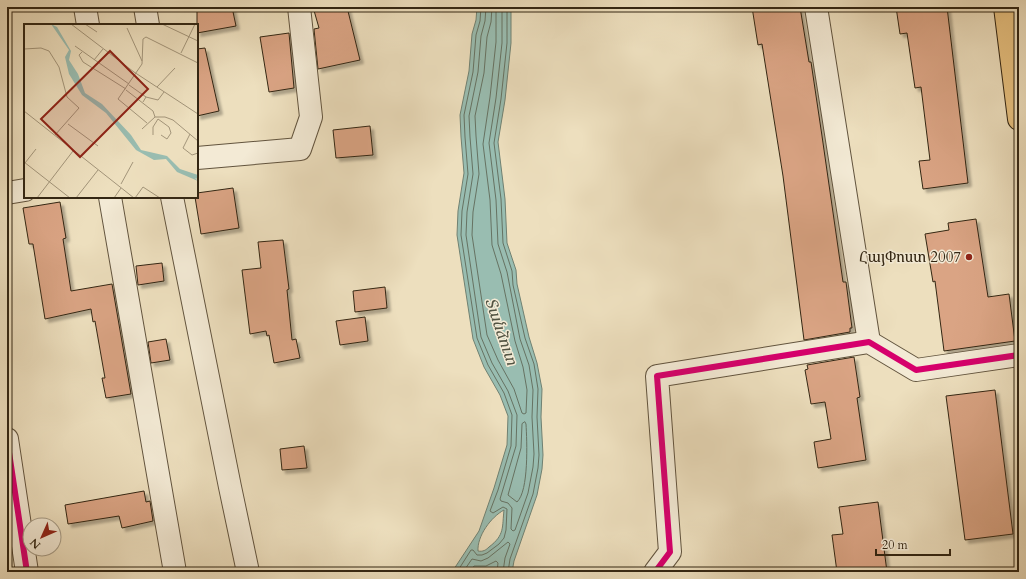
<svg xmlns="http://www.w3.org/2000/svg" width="1026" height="579" viewBox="0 0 1026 579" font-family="Cardo,'Noto Serif Armenian',serif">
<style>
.water{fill:#99bdb1;stroke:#708172;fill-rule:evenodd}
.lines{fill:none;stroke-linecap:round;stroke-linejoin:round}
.shore{stroke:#667262;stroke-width:1}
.building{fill:#daa484;stroke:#332613;filter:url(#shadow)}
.minor-casing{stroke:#62543e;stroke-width:24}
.highway-casing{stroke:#332613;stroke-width:24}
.minor{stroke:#f3ead5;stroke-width:22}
.highway{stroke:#e6c07f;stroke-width:22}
.cycleway-casing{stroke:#f3ead5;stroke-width:8}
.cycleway{stroke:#d6006c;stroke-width:6}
.poi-dot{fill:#8f2418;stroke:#f3ead5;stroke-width:1.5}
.labels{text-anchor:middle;stroke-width:3;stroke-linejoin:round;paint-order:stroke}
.poi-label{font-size:15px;fill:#332613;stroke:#f3ead5;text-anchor:end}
.water-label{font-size:16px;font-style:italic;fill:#525342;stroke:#f3ead5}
.inset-road{fill:none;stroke:#a3957a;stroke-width:1}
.view{fill:#8f2418;fill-opacity:0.15;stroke:#8f2418;stroke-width:2}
.inset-edge{fill:none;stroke:#332613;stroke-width:2}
</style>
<defs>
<filter id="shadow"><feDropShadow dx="3.5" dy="3.5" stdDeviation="1" flood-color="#0004"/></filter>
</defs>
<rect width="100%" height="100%" fill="#eddfbe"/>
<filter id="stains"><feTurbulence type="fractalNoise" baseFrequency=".005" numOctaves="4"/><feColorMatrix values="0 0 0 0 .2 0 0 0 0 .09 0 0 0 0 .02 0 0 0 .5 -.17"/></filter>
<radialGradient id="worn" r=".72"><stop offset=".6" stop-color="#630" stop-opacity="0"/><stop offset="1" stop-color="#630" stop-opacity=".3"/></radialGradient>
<path class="water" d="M 477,7 L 511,7 L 511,43 L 505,100 L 498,142 L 505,199 L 507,243 L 516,270 L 517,284 L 529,337 L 537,363 L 542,389 L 541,417 L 543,455 L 542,469 L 537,495 L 514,561 L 512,572 L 452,572 L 479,531 L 494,488 L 507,445 L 508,416 L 500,395 L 484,367 L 473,339 L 457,235 L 458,211 L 464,173 L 461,137 L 460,115 L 469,71 L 472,34 L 476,20 ZM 504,510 C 502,527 505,535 489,547 C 486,550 483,552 478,551 C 477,536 491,517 504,510 Z"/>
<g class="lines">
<g class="shore">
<polyline points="486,7 485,21 481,36 478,72 469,116 470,137 473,174 467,212 466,235 481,337 492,363 508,391 517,415 516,446 500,499 501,501 508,503 512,508 511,529 513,531 515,530 528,493 533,467 534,454 532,417 533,390 529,365 520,339 507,272 498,244 496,200 489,143 496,98 502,43 502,7"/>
<polyline points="492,7 491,22 487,37 484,73 475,116 476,136 479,174 473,212 472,235 487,335 498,360 514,389 522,413 524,414 526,413 527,390 523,367 515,341 501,274 492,245 490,200 483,144 490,97 496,42 496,7"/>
<polyline points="507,7 507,43 501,99 494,143 501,199 503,243 512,271 513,285 525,338 534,364 538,389 537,417 539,455 538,468 533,494 510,559 508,572"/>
<path d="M 525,422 L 526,424 C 527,441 529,491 517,502 L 508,495 L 521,448 L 522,424 Z"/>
<polyline points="457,572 471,550 473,550 477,555 482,555 487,553 499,544 504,538 506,530 507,509 503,507 493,513 490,511 498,490 511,446 512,415 504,393 488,365 477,338 461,235 462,211 468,174 465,137 464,115 473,72 476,35 480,21 481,7"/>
<polyline points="463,572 472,559 481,561 488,558 508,542 510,544 505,558 503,572"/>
<polyline points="470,572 474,566 486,566 496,561 498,563 497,572"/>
</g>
</g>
<g class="building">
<polygon points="213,7 232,7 236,26 197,33 197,10"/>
<polygon points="313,7 347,7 360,60 318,69 314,29 319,28"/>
<polygon points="752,7 800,7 809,62 811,62 822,136 843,282 846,282 852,328 850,328 850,332 804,340 783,176 762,44 758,45"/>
<polygon points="896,7 947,7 968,183 923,189 919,161 930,160 921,87 915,88 907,33 900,34"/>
<polygon points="289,33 294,88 269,92 260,37"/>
<polygon points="205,48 219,111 197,116 197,49"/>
<polygon points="370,126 373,155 336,158 333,130"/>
<polygon points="233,188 239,228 201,234 195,197 197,197 197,193"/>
<polygon points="60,202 66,238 63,239 71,291 112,284 131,394 106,398 102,378 105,378 95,321 93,322 91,309 45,319 33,244 29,244 23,208"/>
<polygon points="976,219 988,297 1009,294 1015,341 944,351 935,281 933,282 925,234 949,230 948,223"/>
<polygon points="283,240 289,289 287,290 292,340 296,339 300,358 274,363 269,335 267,336 266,331 250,334 242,270 261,268 258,242"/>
<polygon points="162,263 164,281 138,285 136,266"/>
<polygon points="385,287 387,308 355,312 353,291"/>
<polygon points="365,317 368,341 340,345 336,321"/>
<polygon points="166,339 170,360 151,363 148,342"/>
<polygon points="854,357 860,397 857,398 866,460 818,468 814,442 831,439 825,402 811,404 805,370 808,369 807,365"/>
<polygon points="995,390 1013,534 965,540 946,396"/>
<polygon points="304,446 307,468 282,470 280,449"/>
<polygon points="144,491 146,502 150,501 153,521 122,528 119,516 68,524 65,505"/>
<polygon points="878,502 887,572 837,572 832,535 843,534 839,507"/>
</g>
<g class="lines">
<g class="minor-casing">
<g id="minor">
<polyline points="85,7 88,25"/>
<polyline points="145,7 148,25"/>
<polyline points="816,7 869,342"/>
<polyline points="197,158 300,149 311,117 299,7"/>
<polyline points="7,193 25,190"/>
<polyline points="110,197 175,572"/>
<polyline points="172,197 230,487 248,572"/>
<polyline points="7,439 27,572"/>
<polyline points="655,572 670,552 657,376 869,342 916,370 1019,355"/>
</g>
</g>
<g class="highway-casing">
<polyline id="highway" points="1005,7 1019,119"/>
</g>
<use href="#minor" class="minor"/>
<use href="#highway" class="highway"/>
<g class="cycleway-casing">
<g id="cycleway">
<polyline points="7,439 27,572"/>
<polyline points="655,572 670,552 657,376 869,342 916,370 1019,355"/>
</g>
</g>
<use href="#cycleway" class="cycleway"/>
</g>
<circle class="poi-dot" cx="969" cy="257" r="4"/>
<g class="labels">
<g class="poi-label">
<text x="961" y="262">ՀայՓոստ 2007</text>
</g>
<g class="water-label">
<text transform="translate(502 331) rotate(71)" y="6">Տանձուտ</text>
</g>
</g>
<g transform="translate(24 24)">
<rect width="174" height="174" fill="#eddfbe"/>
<path d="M 27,0 L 33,3 L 47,27 L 45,36 L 54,50 L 61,69 L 78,80 L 107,111 L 117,126 L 143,132 L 156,145 L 174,151 L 174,155 L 171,154 L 174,157 L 153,148 L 142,135 L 130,136 L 112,126 L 82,89 L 58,71 L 45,50 L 41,33 L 45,26 Z" fill="#99bdb1"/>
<path class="inset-road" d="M 47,0 L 110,48 L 174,90M 61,0 L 73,8M 138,0 L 174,17M 103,4 L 118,37M 51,22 L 105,60M 0,25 L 17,24 L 25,27 L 35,43 L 43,73 L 55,84 L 31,111M 58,28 L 55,31 L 59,38 L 102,65M 157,29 L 171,0M 70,36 L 79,25M 105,61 L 122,73M 133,63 L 151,44M 102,66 L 129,87 L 131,93M 119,78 L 122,73 L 134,76 L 140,68M 0,87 L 110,174M 123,99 L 94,75 L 118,40 L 119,15 L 122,13 L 174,39M 44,100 L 74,122M 118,105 L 131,93 L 141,93 L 149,96 L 174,117M 166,110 L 159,124 L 168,131 L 174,129M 129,111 L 129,103 L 134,95 L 145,103 L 147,109 L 143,115 L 137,111M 0,138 L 46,174M 1,139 L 12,125M 97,160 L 109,138M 13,174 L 49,127M 52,174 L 74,146M 90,174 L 97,164M 111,174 L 119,163 L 136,174"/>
<path class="view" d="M 86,27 L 124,65 L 56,133 L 17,95 Z"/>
<rect width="174" height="174" class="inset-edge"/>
</g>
<rect width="1026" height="579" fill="none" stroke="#eddfbe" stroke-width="24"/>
<rect x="8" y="8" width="1010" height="563" fill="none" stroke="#332613" stroke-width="2"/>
<rect x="12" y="12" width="1002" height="555" fill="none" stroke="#332613"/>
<g transform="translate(42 537) rotate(225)"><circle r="19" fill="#f3ead5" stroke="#a69c87"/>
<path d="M0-3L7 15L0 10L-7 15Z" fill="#8f2418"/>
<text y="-6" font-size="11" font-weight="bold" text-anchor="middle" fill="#332613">N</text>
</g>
<path d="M876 549v6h74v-6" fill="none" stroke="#332613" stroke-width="2"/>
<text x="882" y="549" font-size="12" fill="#332613" stroke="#f3ead5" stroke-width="3" paint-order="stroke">20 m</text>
<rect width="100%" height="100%" filter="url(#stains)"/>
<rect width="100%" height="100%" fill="url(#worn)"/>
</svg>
